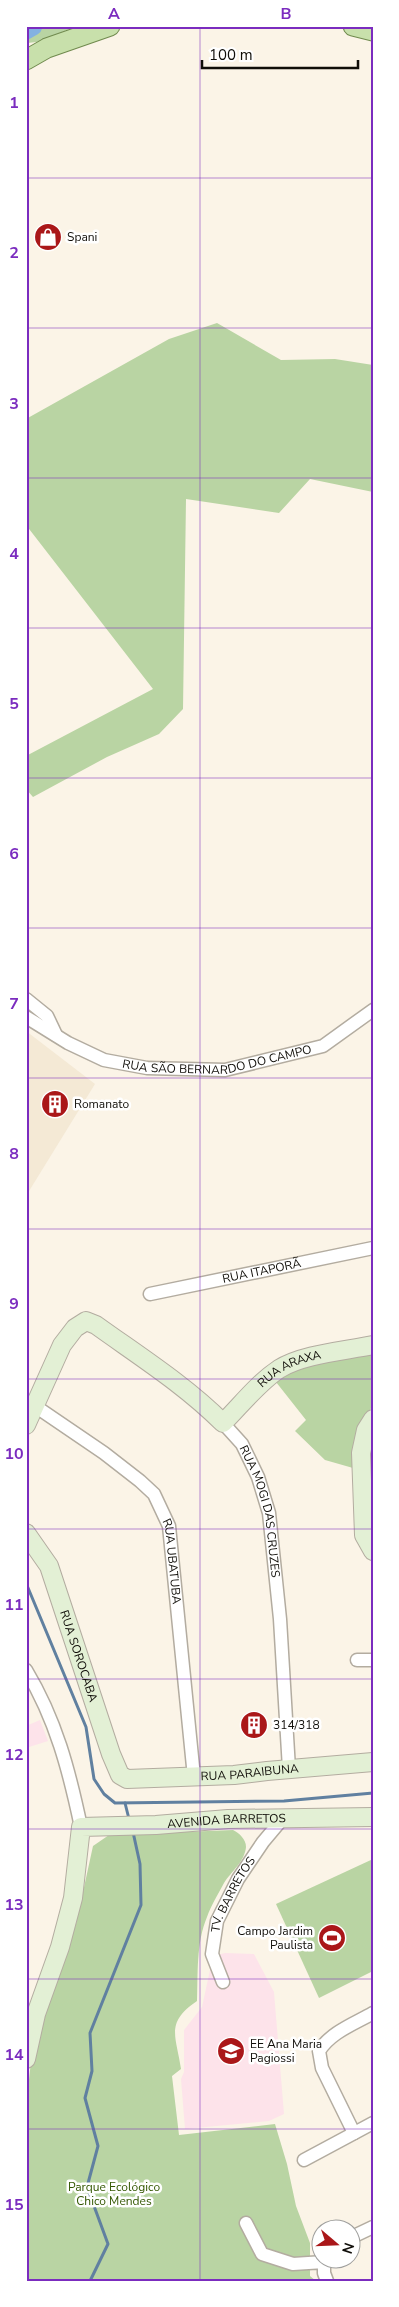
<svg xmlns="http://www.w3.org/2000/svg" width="399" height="2307" viewBox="0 0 399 2307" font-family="'Nunito Sans',sans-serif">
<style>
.built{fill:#f4e9d5}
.education{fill:#fde3ea}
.green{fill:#b9d4a3}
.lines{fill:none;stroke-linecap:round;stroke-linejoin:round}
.stream{stroke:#6080a0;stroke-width:3}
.river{stroke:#83b1e1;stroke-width:19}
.street-casing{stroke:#b3aca0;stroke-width:15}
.secondary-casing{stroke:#b3aca0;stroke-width:20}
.primary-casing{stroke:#708a4e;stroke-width:21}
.street{stroke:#fff;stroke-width:12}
.secondary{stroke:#e3f0d5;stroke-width:18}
.primary{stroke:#c8e0ab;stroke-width:19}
.grid{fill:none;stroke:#7b2cbf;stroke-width:1;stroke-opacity:0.55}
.labels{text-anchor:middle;stroke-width:5;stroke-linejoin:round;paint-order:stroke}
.poi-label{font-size:12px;fill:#100e09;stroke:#fff;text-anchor:start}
.street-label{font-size:12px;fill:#100e09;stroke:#fff}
.park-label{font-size:12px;fill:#335700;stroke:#fff}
.neatline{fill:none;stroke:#7b2cbf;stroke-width:2}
.grid-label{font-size:16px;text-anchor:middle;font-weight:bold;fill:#7b2cbf}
</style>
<rect width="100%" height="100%" fill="#fbf4e7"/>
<polygon class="built" points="26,1031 95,1084 26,1196"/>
<g class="education">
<polygon points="40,1720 48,1741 26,1748 26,1726"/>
<polygon points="225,1953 254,1954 274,1992 284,2114 269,2121 185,2129 181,2079 184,2072 184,2030 202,2007 213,1956"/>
</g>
<g class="green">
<polygon points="26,26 77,26 37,42 27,43"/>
<polygon points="217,323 281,360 335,359 373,365 373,492 310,479 279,513 186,499 183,709 159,734 107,757 33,797 26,789 26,756 153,689 26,525 26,419 169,339"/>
<polygon points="373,1353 373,1405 360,1427 353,1468 325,1460 295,1431 306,1420 276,1382 299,1368"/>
<path d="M 233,1830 C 239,1833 246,1839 246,1847 C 245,1861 231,1872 224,1883 C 218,1894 211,1906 207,1917 C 196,1943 198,1974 197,2001 C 165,2023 176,2035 181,2069 L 172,2076 L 179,2135 L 275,2124 L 287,2164 L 296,2206 L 310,2243 L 310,2276 L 316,2281 L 28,2281 L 26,2258 L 26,2107 L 31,2061 L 43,2018 L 76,1924 L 93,1846 L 109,1835 Z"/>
<polygon points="373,1859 373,1971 319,1998 276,1904"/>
</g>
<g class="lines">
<g class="stream">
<polyline points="26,1583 86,1727 94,1779 104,1794 115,1803 284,1801 373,1793"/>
<polyline points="125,1803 129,1819"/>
<polyline points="90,2281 108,2244 87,2187 98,2146 85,2098 92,2071 90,2033 141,1905 140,1864 133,1832"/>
</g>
<polyline class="river" points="26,30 33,26"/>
<g class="street-casing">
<g id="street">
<polyline points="26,999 47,1016 56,1035"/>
<path id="s1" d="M 26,1017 L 68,1043 L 104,1060 L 147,1068 L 225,1070 L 323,1046 L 373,1010"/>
<path id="s2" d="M 150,1294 L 373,1248"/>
<path id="s3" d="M 35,1406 L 104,1453 L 140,1481 L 154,1494 L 169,1526 L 194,1777"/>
<path id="s4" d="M 223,1423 L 242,1444 L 258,1477 L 269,1513 L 280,1619 L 289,1769"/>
<polyline points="357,1660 373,1660"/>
<path d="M 26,1670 C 56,1720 69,1770 81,1827"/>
<path id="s5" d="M 223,1982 L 212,1954 L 217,1921 L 238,1879 L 263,1842 L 284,1817"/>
<path d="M 354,2133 L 322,2068 L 319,2051 C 331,2032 354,2024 373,2013"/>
<polyline points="304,2160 373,2123"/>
<polyline points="246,2223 262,2254 293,2264 324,2262 324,2273 327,2281"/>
<polyline points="352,2237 373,2227"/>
</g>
</g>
<g class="secondary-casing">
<g id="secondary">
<polyline points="373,1419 366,1430 361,1453 364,1535 373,1551"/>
<path id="s6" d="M 26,1425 L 62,1345 L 75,1328 L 86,1321 L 96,1325 C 139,1356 185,1385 223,1423 C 241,1405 258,1383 279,1369 C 303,1354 345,1351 373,1345"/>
<path id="s7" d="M 26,1533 L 49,1566 L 111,1754 L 120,1775 L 127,1779 L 234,1775 L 267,1771 L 373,1762"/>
<path id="s8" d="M 26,2059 L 36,2014 L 60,1947 L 73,1898 L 81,1827 L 156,1825 L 228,1819 L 373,1817"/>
</g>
</g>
<g class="primary-casing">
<g id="primary">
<polyline points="353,26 373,31"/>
<polyline points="26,60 47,48 110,26"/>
</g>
</g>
<use href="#street" class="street"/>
<use href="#secondary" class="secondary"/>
<use href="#primary" class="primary"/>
</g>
<path class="grid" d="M 200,26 L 200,2281M 26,178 L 373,178M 26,328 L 373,328M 26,478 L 373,478M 26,628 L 373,628M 26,778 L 373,778M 26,928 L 373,928M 26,1078 L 373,1078M 26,1229 L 373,1229M 26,1379 L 373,1379M 26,1529 L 373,1529M 26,1679 L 373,1679M 26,1829 L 373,1829M 26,1979 L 373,1979M 26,2129 L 373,2129"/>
<defs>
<g id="shop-disc" transform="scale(1.4375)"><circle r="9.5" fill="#aa1719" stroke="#fff"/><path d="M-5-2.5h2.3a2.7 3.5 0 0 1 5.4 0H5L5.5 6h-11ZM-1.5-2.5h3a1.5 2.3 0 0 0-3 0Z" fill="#fff"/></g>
<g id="building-disc" transform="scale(1.4375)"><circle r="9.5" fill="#aa1719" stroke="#fff"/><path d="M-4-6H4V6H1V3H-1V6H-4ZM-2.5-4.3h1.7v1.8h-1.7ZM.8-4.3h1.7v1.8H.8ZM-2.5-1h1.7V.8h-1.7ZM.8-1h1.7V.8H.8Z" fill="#fff"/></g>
<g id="stadium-disc" transform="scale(1.4375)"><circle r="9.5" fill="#aa1719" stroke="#fff"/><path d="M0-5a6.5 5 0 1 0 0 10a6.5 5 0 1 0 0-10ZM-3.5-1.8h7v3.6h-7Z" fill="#fff"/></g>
<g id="school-disc" transform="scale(1.4375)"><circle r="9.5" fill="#aa1719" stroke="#fff"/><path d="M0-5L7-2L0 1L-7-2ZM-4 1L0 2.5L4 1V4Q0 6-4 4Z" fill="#fff"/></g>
</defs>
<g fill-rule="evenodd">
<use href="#shop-disc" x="48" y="237"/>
<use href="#building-disc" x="55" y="1104"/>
<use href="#building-disc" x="254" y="1725"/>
<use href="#stadium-disc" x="332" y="1938"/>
<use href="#school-disc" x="231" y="2051"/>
</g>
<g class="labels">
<g class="poi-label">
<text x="67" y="241">Spani</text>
<text x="74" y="1108">Romanato</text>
<text x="273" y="1729">314/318</text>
<text x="313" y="1935" text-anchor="end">Campo Jardim<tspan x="313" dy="14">Paulista</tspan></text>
<text x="250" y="2048">EE Ana Maria<tspan x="250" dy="14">Pagiossi</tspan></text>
</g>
<g class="street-label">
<text dy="4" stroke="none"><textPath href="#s1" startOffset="204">RUA SÃO BERNARDO DO CAMPO</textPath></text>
<text dy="4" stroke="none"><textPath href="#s2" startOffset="114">RUA ITAPORÃ</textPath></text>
<text dy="4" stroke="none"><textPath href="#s6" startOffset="381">RUA ARAXA</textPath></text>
<text dy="4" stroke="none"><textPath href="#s4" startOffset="99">RUA MOGI DAS CRUZES</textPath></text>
<text dy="4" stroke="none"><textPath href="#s3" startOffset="219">RUA UBATUBA</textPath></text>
<text dy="4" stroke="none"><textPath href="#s7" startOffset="135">RUA SOROCABA</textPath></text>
<text dy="4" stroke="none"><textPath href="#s7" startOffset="392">RUA PARAIBUNA</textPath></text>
<text dy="4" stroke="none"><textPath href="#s8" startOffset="385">AVENIDA BARRETOS</textPath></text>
<text dy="4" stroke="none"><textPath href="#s5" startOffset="94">TV. BARRETOS</textPath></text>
</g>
<g class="park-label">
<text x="114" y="2191">Parque Ecológico<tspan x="114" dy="14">Chico Mendes</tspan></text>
</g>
</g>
<rect width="399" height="2307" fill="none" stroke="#ffffff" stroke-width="55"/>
<g transform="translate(336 2244) rotate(109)"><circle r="24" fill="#ffffff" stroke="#9f9f9d"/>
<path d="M0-4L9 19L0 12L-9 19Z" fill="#aa1719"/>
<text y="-8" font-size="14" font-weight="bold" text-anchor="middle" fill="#100e09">N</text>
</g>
<path d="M202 60v8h156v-8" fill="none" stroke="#100e09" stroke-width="2.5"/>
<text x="209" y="60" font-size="15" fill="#100e09" stroke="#ffffff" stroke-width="4" paint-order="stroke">100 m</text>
<rect x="28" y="28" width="344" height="2252" class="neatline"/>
<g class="grid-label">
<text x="114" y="19">A</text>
<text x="286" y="19">B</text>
<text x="14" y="108">1</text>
<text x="14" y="258">2</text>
<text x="14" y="409">3</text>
<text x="14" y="559">4</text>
<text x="14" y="709">5</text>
<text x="14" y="859">6</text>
<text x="14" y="1009">7</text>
<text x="14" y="1159">8</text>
<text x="14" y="1309">9</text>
<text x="14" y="1459">10</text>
<text x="14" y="1610">11</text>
<text x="14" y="1760">12</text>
<text x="14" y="1910">13</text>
<text x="14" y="2060">14</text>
<text x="14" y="2210">15</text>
</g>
</svg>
